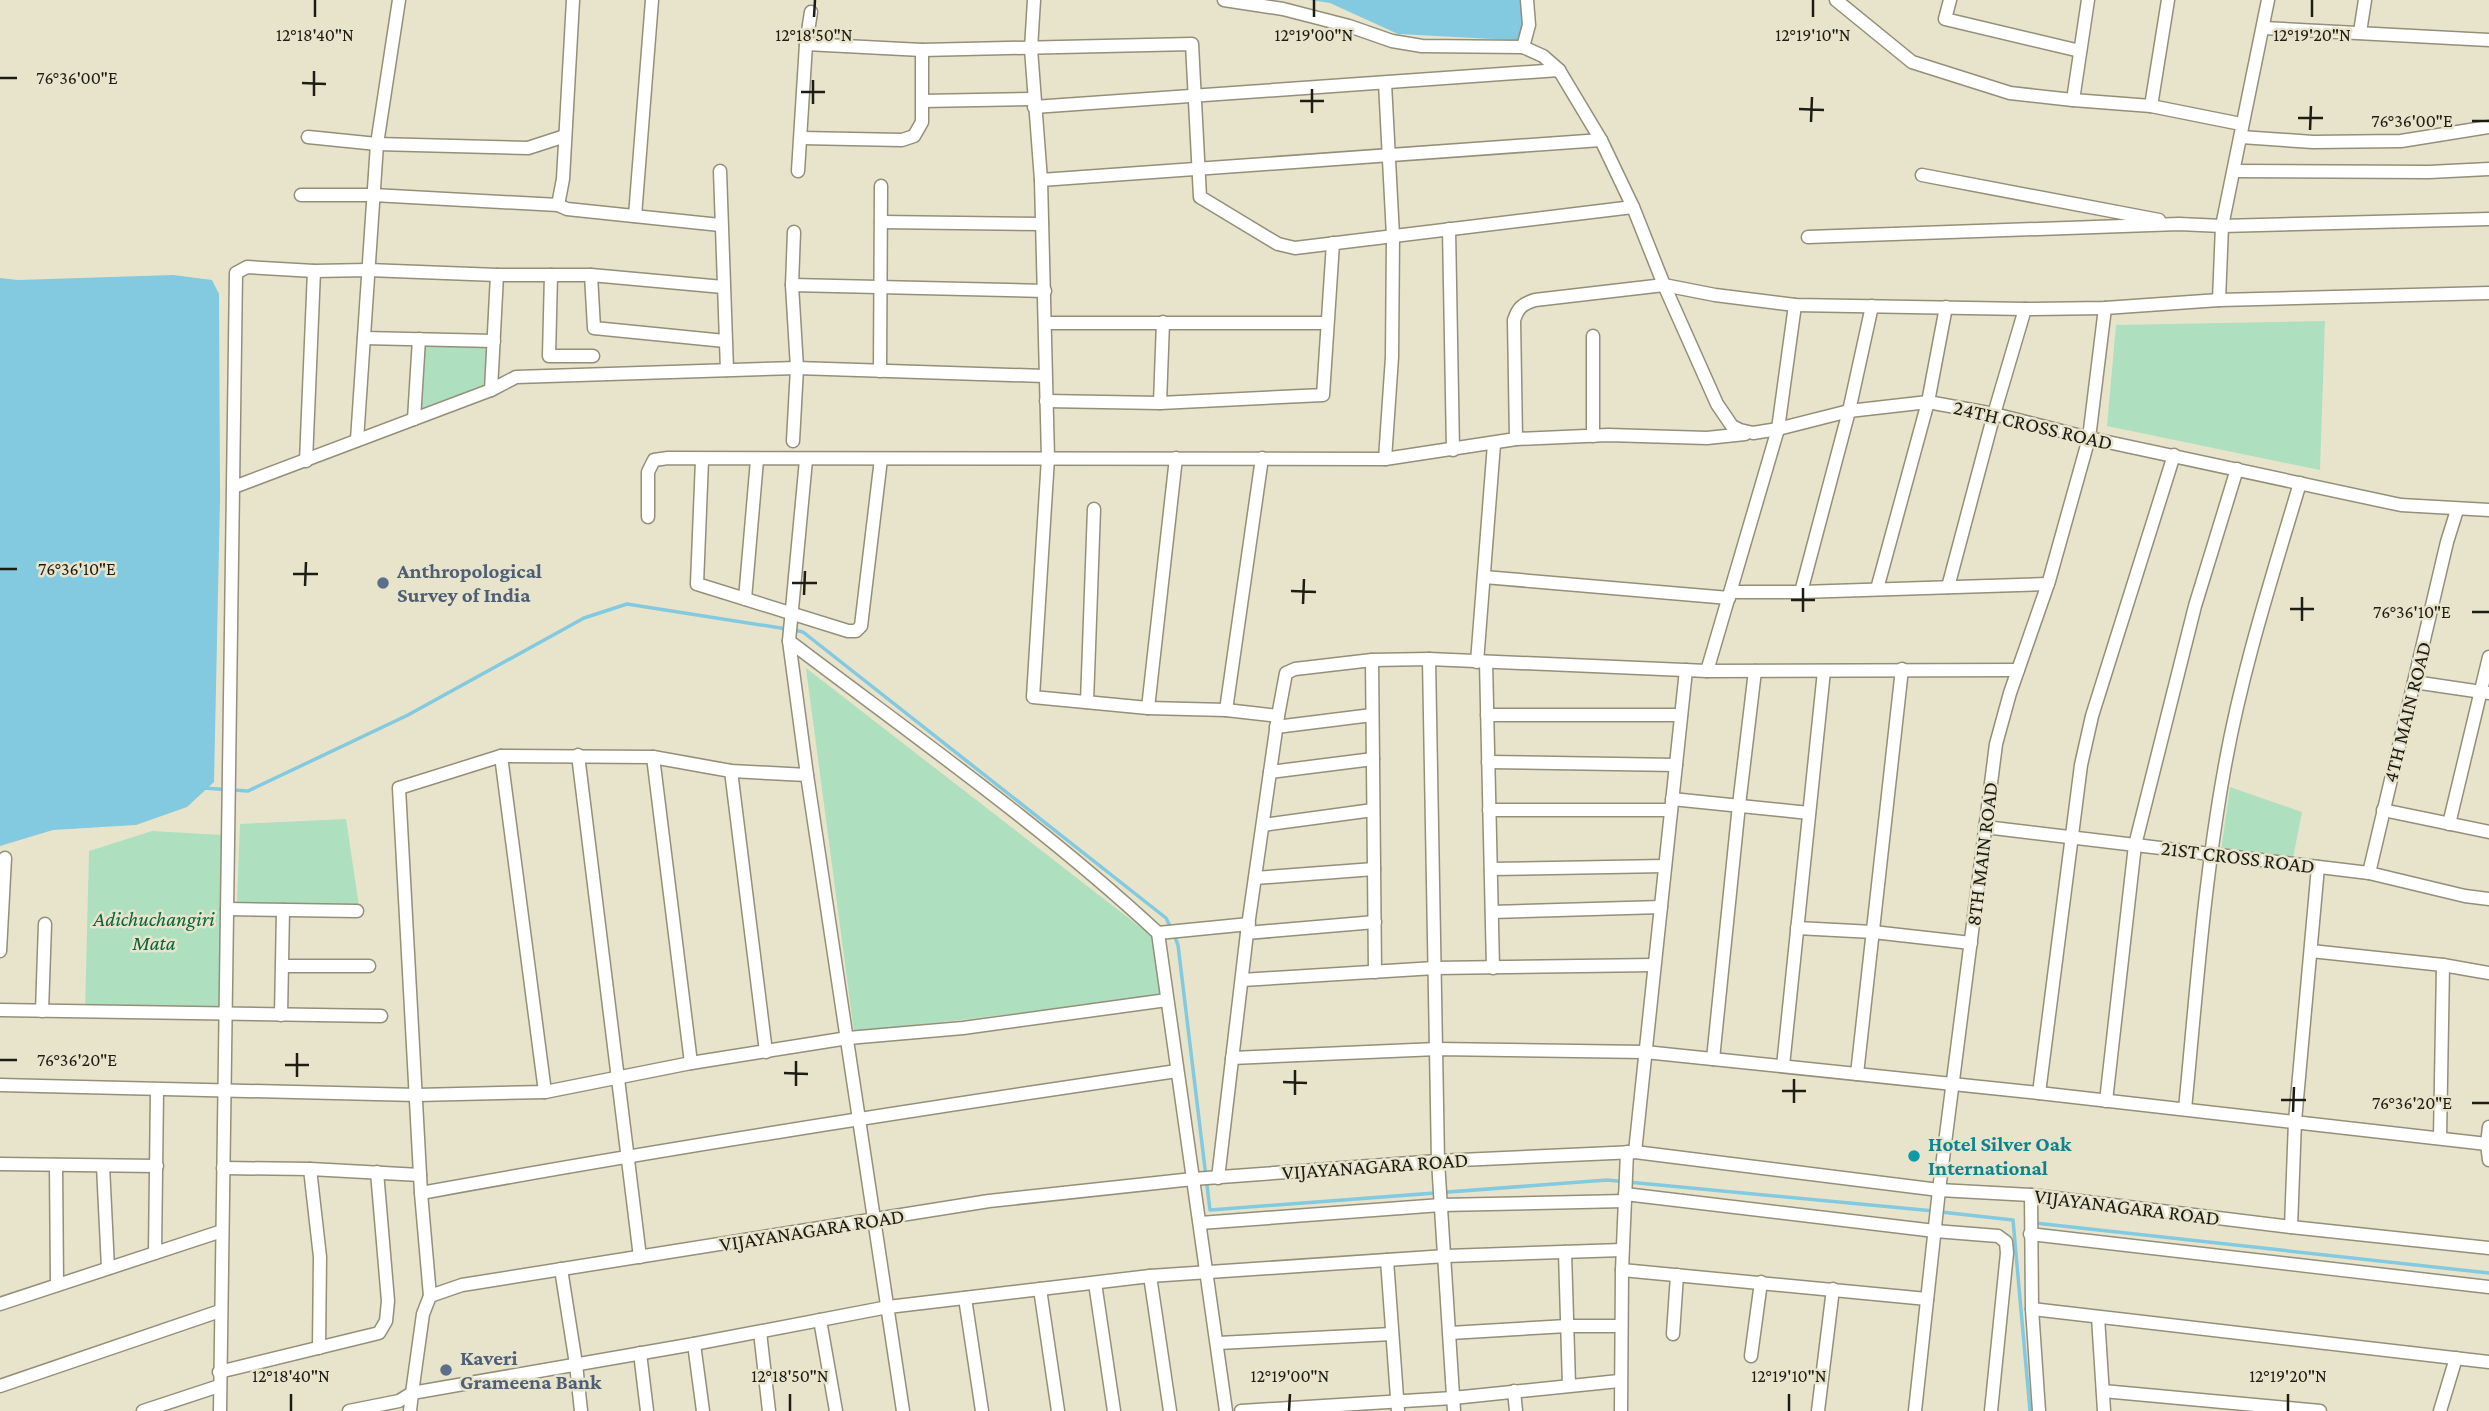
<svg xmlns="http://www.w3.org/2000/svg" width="2489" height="1411" viewBox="0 0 2489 1411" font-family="'Crimson Pro',serif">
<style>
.green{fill:#aedfbf}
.water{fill:#83c9df}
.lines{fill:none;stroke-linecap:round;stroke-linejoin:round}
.stream{stroke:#83c9df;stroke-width:3.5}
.minor-casing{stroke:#938f79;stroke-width:15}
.minor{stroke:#fff;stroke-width:12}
.ticks{fill:none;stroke:#1e1d14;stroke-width:2.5}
.service-dot{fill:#5c6f8a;stroke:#e8e4cc;stroke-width:2.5}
.culture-dot{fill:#0f9aa8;stroke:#e8e4cc;stroke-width:2.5}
.labels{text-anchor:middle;stroke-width:5;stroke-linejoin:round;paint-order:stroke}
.street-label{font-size:21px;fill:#1e1d14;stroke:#e8e4cc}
.service-label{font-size:21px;font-weight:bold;fill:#4e5e75;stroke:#e8e4cc;text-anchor:start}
.park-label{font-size:21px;font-style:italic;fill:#07663b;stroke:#e8e4cc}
.culture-label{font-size:21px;font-weight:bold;fill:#0d838f;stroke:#e8e4cc;text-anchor:start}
.ticks-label{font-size:18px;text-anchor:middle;fill:#1e1d14;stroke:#e8e4cc;stroke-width:5;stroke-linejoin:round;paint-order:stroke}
</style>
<rect width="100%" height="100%" fill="#e8e4cc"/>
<g class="green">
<polygon points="2325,321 2320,470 2107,426 2116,325"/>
<polygon points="422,343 488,344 486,389 419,415"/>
<polygon points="806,668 1153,937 1162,997 854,1032"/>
<polygon points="2230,787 2302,812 2293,858 2221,850"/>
<polygon points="346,819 359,906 237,903 240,824"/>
<polygon points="152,831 222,835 221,914 225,1007 219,1007 219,1014 85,1011 89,851"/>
</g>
<g class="water">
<polygon points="1310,0 1528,0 1529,41 1398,34 1330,3"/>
<polygon points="173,275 212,280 219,294 220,499 214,782 187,807 136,825 53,830 0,846 0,278 18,280"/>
</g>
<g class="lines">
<g class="stream">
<polyline points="794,630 803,632 1166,918 1171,928"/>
<polyline points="203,788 248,791 408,715 584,618 627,604 787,629"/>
<polyline points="1174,935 1178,945 1210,1210 1607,1180 1934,1211"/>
<polyline points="1941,1212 2013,1220 2030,1411"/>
<polyline points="2035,1223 2489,1273"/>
</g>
<g class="minor-casing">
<g id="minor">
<polyline points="1034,0 1031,49 1041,180 1048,458 1033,697 1148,708 1226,710 1278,716"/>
<polyline points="1224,0 1283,9 1349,26 1392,41 1422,46 1523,47 1543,56 1559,70 1601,140 1633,207 1664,285 1717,404 1732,426 1740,430 1753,433 1778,429 1849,411 1928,402 1994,414 2089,438 2401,505 2489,510"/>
<polyline points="1836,0 1912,62 2010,93 2073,100"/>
<polyline points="1950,0 1945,19 2080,51"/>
<polyline points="2088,0 2073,100 2151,106 2241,124"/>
<polyline points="2263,28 2489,40"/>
<polyline points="2360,32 2365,0"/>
<polyline points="806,44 922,50 1192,44 1200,197 1278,244 1295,248 1633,207"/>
<polyline points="1523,47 1529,25 1527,0"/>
<polyline points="1385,83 1393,236 1392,357 1385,459"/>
<polyline points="923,101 1034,99"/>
<polyline points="2151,106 2168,0"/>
<polyline points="1034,107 1559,70"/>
<polyline points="308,137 377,144 528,148 565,136"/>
<polyline points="2241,137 2313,142 2401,141 2489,127"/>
<polyline points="801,138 902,140 914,136 922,122 922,50"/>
<polyline points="720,171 727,370"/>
<polyline points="798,171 806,44 811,12"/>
<polyline points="2234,171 2429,172 2489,169"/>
<polyline points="1922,175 2159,220"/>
<polyline points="1041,180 1601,140"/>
<polyline points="301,195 373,195 558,205 563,179 573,0"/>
<polyline points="558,205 567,209 720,225"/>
<polyline points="635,216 652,0"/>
<polyline points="881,222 1042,224"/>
<polyline points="1449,229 1453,450"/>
<polyline points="1808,237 2179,224 2222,226 2489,219"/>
<polyline points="551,275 549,356 593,356"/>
<polyline points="591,275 594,328 725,341"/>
<polyline points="792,285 1045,291"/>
<polyline points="2219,300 2222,226 2268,0"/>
<polyline points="1045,323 1327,323"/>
<polyline points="364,338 494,341"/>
<polyline points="880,371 881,186"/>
<polyline points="491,390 516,377 797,368 1044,376"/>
<polyline points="1046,401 1160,403 1323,395 1333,243"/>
<polyline points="1160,403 1163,322"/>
<polyline points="414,419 419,339"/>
<polyline points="1593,436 1593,336"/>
<path d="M 1516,439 L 1514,320 C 1518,308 1522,304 1535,300 L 1664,285 L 1715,295 L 1795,305 L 2025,309 L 2105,308 L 2219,300 L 2489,293"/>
<polyline points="357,440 377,144 399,0"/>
<polyline points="793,441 797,368 792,285 794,232"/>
<polyline points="702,460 697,584 848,631 856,631 861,626 881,459"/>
<polyline points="806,460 789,641 807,775"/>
<polyline points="306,461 314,271"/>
<polyline points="234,487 491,390 497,275"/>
<polyline points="648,517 648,472 654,460 668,458 1385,459 1516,439 1608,435 1707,438 1745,434"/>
<polyline points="1484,577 1729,598"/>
<polyline points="1948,587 1994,414 2025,309"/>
<polyline points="1877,589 1928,402 1946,307"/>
<polyline points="1731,592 1801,592 2048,584"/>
<polyline points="1801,592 1849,411 1872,306"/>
<polyline points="745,599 757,460"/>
<path d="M 789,641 C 914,736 1044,827 1158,933 L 1226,1411"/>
<polyline points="1429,659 1438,1161 1454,1411"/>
<polyline points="1372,660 1375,972"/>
<polyline points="1477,662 1494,444"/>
<polyline points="1486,662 1493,968"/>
<polyline points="1707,671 1778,429 1795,305"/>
<polyline points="2414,682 2489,693"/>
<polyline points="1087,702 1094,509"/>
<polyline points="1148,708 1176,458"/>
<polyline points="1226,710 1262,458"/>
<polyline points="1487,715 1681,715"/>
<polyline points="1276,727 1372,715"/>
<polyline points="578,755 640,1257"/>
<polyline points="501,756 545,1092"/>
<polyline points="653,757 691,1063"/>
<polyline points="1488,762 1676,765"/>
<polyline points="731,771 766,1052"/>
<polyline points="1270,772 1373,759"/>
<polyline points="1672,799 1809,813"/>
<polyline points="1489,810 1671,810"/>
<polyline points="2383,810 2489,832"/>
<polyline points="2449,824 2489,657"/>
<polyline points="1263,825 1373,810"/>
<polyline points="1985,827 2369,873 2465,896 2489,899"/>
<polyline points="1491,869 1665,866"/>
<polyline points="2369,873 2447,542 2457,510"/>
<polyline points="1255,878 1374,869"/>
<polyline points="227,909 357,911"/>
<polyline points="1492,912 1661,907"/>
<polyline points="1797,928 1873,932 1971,943"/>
<polyline points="1158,933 1249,924"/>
<polyline points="1247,933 1375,922"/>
<polyline points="0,951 5,858"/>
<polyline points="2311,951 2443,965 2489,973"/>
<polyline points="283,966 369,966"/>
<polyline points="1242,980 1435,968 1654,965"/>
<polyline points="0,1010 381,1016"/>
<polyline points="42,1011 45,924"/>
<polyline points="281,1015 283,910"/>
<polyline points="1232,1058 1437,1049 1645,1052 2039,1093 2487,1144"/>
<polyline points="1713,1059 1739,805 1755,671"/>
<polyline points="1783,1066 1824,671"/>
<polyline points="1857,1074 1902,669"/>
<polyline points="0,1085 417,1095 545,1092 691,1063 848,1038 963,1028 1167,1000"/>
<polyline points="2039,1093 2081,765 2092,716 2174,455"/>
<polyline points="2106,1101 2135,845 2195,606 2237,469"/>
<path d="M 2185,1109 C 2196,996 2204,882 2224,771 C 2241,673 2272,577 2300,483"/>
<polyline points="2489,1127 2487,1144 2489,1160"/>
<polyline points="2440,1138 2443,965"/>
<polyline points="1635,1152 1686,670"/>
<polyline points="0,1164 157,1166"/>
<polyline points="56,1165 57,1285"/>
<polyline points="103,1166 108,1268"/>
<polyline points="223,1168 310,1169 420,1175"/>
<polyline points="310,1169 320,1257 319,1348"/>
<polyline points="1218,1178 1247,933 1278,716 1286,673 1295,669 1372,660 1429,659 1707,671 2018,670"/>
<path d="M 421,1193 C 672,1147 924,1108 1177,1071"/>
<polyline points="1625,1194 1935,1231 1998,1236 2006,1242 2007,1253 1991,1411"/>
<polyline points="2031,1195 2032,1309 2039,1411"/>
<polyline points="1200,1223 1441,1205 1625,1201"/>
<polyline points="2291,1227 2295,1121 2318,867"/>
<polyline points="2030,1234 2489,1287"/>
<polyline points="1565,1252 1569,1385"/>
<polyline points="155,1253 157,1090"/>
<polyline points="1387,1260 1398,1411"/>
<polyline points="561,1269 576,1364 581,1411"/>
<polyline points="1622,1270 1927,1299"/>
<polyline points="1150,1276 1170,1411"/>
<polyline points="1095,1283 1114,1411"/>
<polyline points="1040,1289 1058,1411"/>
<polyline points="430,1296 421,1193 399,788 501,756 653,757 731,771 807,775 903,1411"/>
<polyline points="965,1298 982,1411"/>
<polyline points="0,1304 222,1231"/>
<polyline points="2032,1309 2489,1362"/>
<polyline points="2098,1317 2104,1411"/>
<polyline points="820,1320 836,1411"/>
<polyline points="760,1332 769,1411"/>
<polyline points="1450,1333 1567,1326 1620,1326"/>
<polyline points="1673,1334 1677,1275"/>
<polyline points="1218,1343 1392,1334"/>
<polyline points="694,1344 703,1411"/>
<polyline points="640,1353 647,1411"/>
<polyline points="1751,1356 1761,1282"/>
<polyline points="219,1372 379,1333 386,1321 388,1301 377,1172"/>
<polyline points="0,1386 220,1311"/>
<polyline points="1514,1391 1516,1411"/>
<polyline points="2103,1391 2320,1411"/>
<polyline points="143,1411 219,1386"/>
<polyline points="220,1411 236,273 247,267 314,271 368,270 497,275 591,275 723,287"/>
<polyline points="349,1411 399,1401 412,1393 423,1314 430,1296 462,1285 989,1201 1193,1179 1438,1161 1635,1152 1939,1190 2031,1195 2291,1227 2489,1248"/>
<polyline points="410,1411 412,1393 694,1344 888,1307 1150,1276 1446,1256 1622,1250"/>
<polyline points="1241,1411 1453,1398 1619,1381"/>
<polyline points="1621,1411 1622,1270 1627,1152"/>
<polyline points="1818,1411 1833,1289"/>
<polyline points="1915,1411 1939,1190 1996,744 2010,693 2049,581 2089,438 2105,308"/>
<polyline points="2440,1411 2456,1358"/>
</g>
</g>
<use href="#minor" class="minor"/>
</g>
<path class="ticks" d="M 315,17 L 315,0M 814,17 L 815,0M 1314,17 L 1314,0M 1813,17 L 1813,0M 2312,17 L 2312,0M 0,78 L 17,78M 302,83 L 326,84M 801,92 L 825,92M 314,96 L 314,71M 1300,101 L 1324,101M 813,104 L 813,80M 1799,109 L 1824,110M 1312,113 L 1312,89M 2298,118 L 2323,118M 2472,121 L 2489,121M 1811,122 L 1812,97M 2310,130 L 2311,106M 0,569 L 17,569M 293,574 L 318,574M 792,583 L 817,583M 305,586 L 306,562M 1291,591 L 1316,592M 804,595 L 805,571M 1791,600 L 1815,600M 1303,604 L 1304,579M 2290,609 L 2314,609M 1803,612 L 1803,588M 2472,612 L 2489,612M 2302,621 L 2302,597M 0,1060 L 17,1060M 285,1065 L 309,1065M 784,1073 L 808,1074M 297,1077 L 297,1053M 1283,1082 L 1307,1083M 796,1086 L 796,1061M 1782,1091 L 1806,1091M 1295,1095 L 1295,1070M 2281,1100 L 2306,1100M 1794,1103 L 1794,1079M 2472,1103 L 2489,1103M 2293,1112 L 2294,1087M 291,1411 L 291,1394M 790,1411 L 790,1394M 1289,1411 L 1290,1394M 1789,1411 L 1789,1394M 2288,1411 L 2288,1394"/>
<g class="service-dot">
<circle cx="383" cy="583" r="7"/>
<circle cx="446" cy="1370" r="7"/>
</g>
<circle class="culture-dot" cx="1914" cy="1156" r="7"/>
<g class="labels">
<g class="street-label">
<text transform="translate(2033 425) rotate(13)" y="7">24TH CROSS ROAD</text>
<text transform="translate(2407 712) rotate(-76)" y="7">4TH MAIN ROAD</text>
<text transform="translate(1982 854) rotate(-83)" y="7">8TH MAIN ROAD</text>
<text transform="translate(2238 857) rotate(7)" y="7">21ST CROSS ROAD</text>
<text transform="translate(1375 1166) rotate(-4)" y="7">VIJAYANAGARA ROAD</text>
<text transform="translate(2127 1207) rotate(7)" y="7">VIJAYANAGARA ROAD</text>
<text transform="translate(812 1230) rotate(-9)" y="7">VIJAYANAGARA ROAD</text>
</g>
<g class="service-label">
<text x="397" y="578">Anthropological<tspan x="397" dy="24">Survey of India</tspan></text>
<text x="460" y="1365">Kaveri<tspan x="460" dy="24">Grameena Bank</tspan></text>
</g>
<g class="park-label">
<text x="154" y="926">Adichuchangiri<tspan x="154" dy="24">Mata</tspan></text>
</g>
<g class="culture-label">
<text x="1928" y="1151">Hotel Silver Oak<tspan x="1928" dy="24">International</tspan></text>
</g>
</g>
<g class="ticks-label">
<text x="315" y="41">12°18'40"N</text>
<text x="814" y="41">12°18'50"N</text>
<text x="1314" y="41">12°19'00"N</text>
<text x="1813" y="41">12°19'10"N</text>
<text x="2312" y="41">12°19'20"N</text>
<text x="77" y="84">76°36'00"E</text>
<text x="2412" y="127">76°36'00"E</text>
<text x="77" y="575">76°36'10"E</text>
<text x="2412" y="618">76°36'10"E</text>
<text x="77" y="1066">76°36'20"E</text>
<text x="2412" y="1109">76°36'20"E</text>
<text x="291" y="1382">12°18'40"N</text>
<text x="790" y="1382">12°18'50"N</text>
<text x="1290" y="1382">12°19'00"N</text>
<text x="1789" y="1382">12°19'10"N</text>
<text x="2288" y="1382">12°19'20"N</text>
</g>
</svg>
